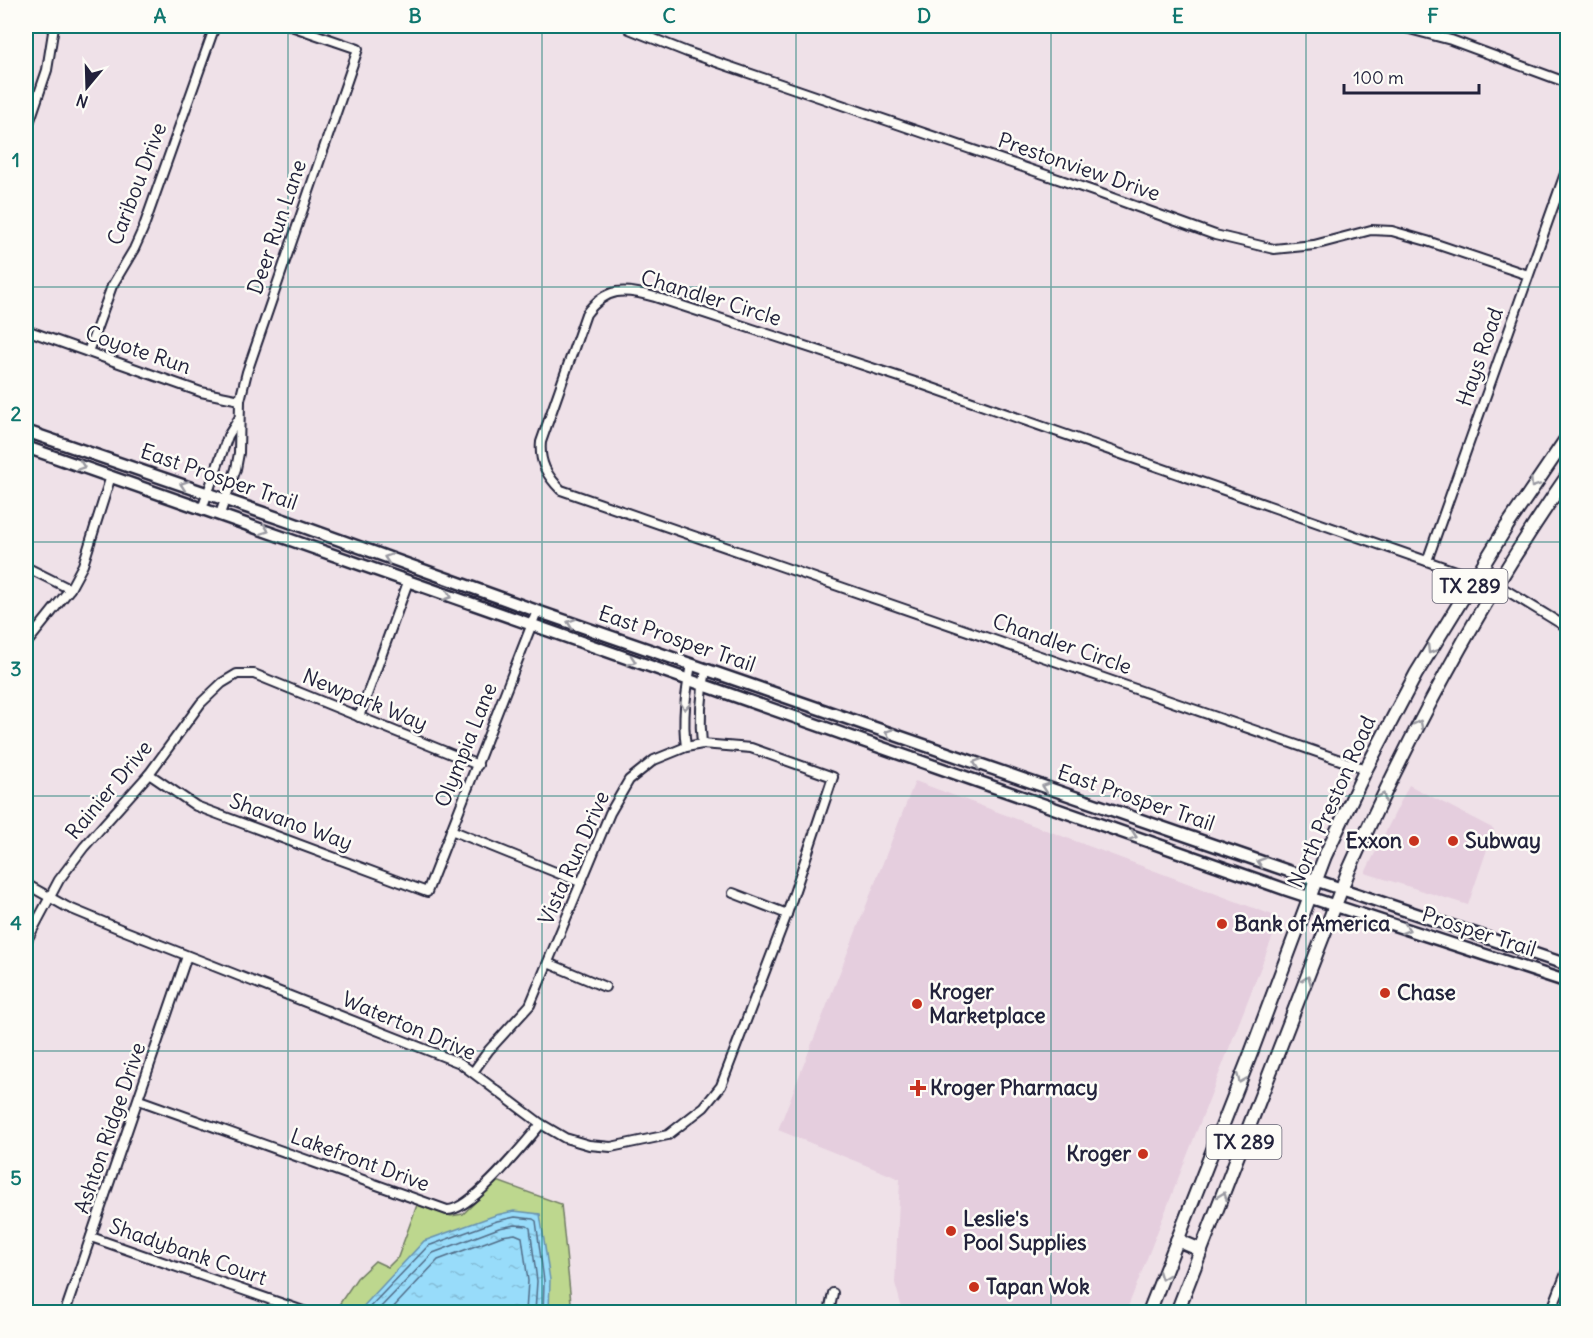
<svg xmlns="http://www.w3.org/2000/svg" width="1593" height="1338" viewBox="0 0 1593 1338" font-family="Delius,sans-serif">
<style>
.built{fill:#e5cede}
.green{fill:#bdd78e;stroke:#707c64;stroke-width:1.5}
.water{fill:url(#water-ripples);stroke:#6992ae;stroke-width:1.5}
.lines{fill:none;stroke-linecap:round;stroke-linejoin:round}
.shore{stroke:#516c87;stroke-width:1.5}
.street-casing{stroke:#22223b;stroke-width:12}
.secondary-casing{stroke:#22223b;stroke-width:15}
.primary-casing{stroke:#22223b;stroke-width:16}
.street{stroke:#fdfcf7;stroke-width:8}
.secondary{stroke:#fdfcf7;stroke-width:10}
.primary{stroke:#fdfcf7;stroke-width:12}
.oneway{stroke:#9a9aa2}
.grid{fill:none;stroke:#0f766e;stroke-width:1.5;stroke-opacity:0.55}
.poi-dot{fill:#c8321e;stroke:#fdfcf7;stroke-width:2}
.labels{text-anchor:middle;stroke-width:5;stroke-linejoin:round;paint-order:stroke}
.shield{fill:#fdfcf7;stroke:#646373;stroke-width:1.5}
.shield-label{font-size:20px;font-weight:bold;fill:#22223b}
.street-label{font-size:21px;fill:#22223b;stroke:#fdfcf7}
.poi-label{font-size:21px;font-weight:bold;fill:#22223b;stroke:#fdfcf7;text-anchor:start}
.neatline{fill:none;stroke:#0f766e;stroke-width:2}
.grid-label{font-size:20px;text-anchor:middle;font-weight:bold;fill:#0f766e}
</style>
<defs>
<pattern id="water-ripples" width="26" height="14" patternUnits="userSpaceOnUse" patternTransform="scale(1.5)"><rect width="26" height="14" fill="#98dcfa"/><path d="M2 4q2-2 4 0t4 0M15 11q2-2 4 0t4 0" fill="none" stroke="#83bcd7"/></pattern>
</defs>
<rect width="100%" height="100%" fill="#efe1e8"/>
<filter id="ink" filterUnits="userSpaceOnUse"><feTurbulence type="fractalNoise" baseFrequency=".0167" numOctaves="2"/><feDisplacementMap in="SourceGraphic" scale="12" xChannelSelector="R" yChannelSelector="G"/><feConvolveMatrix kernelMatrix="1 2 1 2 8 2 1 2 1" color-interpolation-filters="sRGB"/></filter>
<g filter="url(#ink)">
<g class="built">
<polygon points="915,781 1280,918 1126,1312 903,1312 895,1283 900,1179 778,1130"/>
<polygon points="1409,785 1494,829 1468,905 1365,873"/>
</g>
<polygon class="green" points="497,1181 561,1204 572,1312 334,1312 357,1278 375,1261 388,1267 398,1257 417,1205 451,1216 463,1214"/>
<polygon class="water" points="514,1211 540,1214 550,1280 549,1312 358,1312 424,1241 496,1215"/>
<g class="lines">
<g class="shore">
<polyline points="365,1312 428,1246 497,1221 515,1217 533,1219 536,1221 544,1281 543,1312"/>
<polyline points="376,1312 433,1253 499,1228 515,1225 527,1226 530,1228 537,1281 535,1312"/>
<polyline points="389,1312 438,1260 502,1236 515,1234 522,1237 528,1281 526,1312"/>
</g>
<g class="street-casing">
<g id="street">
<polyline points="630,26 629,29 687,52 1096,192 1215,235 1274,249 1314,245 1371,230 1392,231 1427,241 1528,275"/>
<polyline points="1398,26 1451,40 1568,83"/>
<polyline points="26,132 47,70 54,26"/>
<polyline points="26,330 201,392 240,400"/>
<polyline points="88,352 112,286 134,249 143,229 215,26"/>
<polyline points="202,509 228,436 238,420"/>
<polyline points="220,514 236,469 239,453 240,400 247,372 358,49 291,26"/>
<polyline points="1427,561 1568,165"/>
<polyline points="26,567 70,589"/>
<polyline points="26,644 70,589 83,565 111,476"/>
<polyline points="359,717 408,582"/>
<path d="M 702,744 C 699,718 701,695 706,670"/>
<path d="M 686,747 C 682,718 686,693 691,664"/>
<path d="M 1366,769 L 561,490 C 547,476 539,462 541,442 L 586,314 C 606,287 624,288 655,297 L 921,384 L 1475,578 L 1496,584 L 1568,628"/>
<polyline points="149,774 196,806 427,892 537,611"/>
<polyline points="451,830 580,882"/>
<polyline points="26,884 67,907 120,929 460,1063 541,1124 565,1138 589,1145 611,1147 668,1135 704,1107 721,1086 787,914 833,777 751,748 702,744 686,747 654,760 629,780 610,813 530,1005 489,1050 473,1072"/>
<polyline points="733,893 787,914"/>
<polyline points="26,942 59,880 84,847 149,774 201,703 222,683 237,674 254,674 478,765"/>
<polyline points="548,963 605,987"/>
<path d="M 139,1100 L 447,1210 C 471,1211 524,1144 541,1124"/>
<polyline points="91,1237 306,1312"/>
<polyline points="65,1312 187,956"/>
<polyline points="829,1312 833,1293"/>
<polyline points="1551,1312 1568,1268"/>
</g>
</g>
<g class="secondary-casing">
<g id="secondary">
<polyline points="26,431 284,520 537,611 1297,874 1568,965"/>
<polyline points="26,447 1287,890 1568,982"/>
</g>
</g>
<g class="primary-casing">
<g id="primary">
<polyline points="1177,1240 1201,1250"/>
<polyline points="1149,1312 1251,1053 1325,856 1366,769 1416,674 1507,526 1568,436"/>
<path d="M 1177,1312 L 1348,872 C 1410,733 1481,600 1568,475"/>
</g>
</g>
<use href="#street" class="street"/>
<use href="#secondary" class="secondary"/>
<use href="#primary" class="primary"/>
</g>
<defs><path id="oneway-chevron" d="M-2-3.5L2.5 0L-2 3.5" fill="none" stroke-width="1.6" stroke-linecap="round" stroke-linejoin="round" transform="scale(1.5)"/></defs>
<g class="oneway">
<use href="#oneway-chevron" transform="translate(81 466) rotate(19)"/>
<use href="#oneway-chevron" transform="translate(1534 484) rotate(124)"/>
<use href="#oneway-chevron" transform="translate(184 485) rotate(-161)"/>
<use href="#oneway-chevron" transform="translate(265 530) rotate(20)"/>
<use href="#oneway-chevron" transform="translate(388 558) rotate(-161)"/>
<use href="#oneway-chevron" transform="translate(448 596) rotate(19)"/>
<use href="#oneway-chevron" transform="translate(571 623) rotate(-161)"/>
<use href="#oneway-chevron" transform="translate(1431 650) rotate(122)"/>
<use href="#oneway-chevron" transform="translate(632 661) rotate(19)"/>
<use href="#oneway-chevron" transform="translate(685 706) rotate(96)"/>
<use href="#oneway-chevron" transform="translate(1419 724) rotate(-63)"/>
<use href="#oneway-chevron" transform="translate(889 733) rotate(-161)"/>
<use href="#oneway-chevron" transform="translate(977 763) rotate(-161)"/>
<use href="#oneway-chevron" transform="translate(1046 787) rotate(-161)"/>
<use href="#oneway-chevron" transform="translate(1382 797) rotate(-65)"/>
<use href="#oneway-chevron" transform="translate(1133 836) rotate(19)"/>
<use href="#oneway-chevron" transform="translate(1261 862) rotate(-161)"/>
<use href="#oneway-chevron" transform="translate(1406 929) rotate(18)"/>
<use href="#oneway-chevron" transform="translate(1307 980) rotate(-69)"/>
<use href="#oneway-chevron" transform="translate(1241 1079) rotate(112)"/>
<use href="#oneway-chevron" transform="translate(1223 1196) rotate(-69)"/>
<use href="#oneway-chevron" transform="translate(1163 1276) rotate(111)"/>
</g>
</g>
<path class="grid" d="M 288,26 L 288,1312M 542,26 L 542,1312M 796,26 L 796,1312M 1051,26 L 1051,1312M 1306,26 L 1306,1312M 26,287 L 1568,287M 26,542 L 1568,542M 26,796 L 1568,796M 26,1051 L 1568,1051"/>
<g class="poi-dot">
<circle cx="1414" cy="841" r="6"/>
<circle cx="1453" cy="841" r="6"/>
<circle cx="1222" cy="924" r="6"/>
<circle cx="1385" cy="993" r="6"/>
<circle cx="917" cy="1004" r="6"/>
<path d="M915 1079h6v6h6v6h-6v6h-6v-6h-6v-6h6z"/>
<circle cx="1143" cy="1154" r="6"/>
<circle cx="951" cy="1231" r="6"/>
<circle cx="974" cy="1287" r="6"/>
</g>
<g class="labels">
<g class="shield">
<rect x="1432.5" y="569" width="75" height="34" rx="4.5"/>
<rect x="1206.5" y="1125" width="75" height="34" rx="4.5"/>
</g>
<g class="shield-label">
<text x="1470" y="593">TX 289</text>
<text x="1244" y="1149">TX 289</text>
</g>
<g class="street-label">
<text transform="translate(1079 167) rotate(19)" y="7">Prestonview Drive</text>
<text transform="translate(137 184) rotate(-69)" y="7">Caribou Drive</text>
<text transform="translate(277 227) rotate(-71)" y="7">Deer Run Lane</text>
<text transform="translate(711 298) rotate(17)" y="7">Chandler Circle</text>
<text transform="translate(138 350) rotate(19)" y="7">Coyote Run</text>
<text transform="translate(1480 357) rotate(-71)" y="7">Hays Road</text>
<text transform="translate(219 477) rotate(19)" y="7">East Prosper Trail</text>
<text transform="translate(677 639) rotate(19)" y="7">East Prosper Trail</text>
<text transform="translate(1062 644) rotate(19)" y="7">Chandler Circle</text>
<text transform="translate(365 700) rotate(22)" y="7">Newpark Way</text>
<text transform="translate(466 745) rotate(-68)" y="7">Olympia Lane</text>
<text transform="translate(109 790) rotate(-50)" y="7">Rainier Drive</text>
<text transform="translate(1136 798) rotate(19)" y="7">East Prosper Trail</text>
<text transform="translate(1332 802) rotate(-66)" y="7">North Preston Road</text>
<text transform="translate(291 822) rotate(20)" y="7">Shavano Way</text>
<text transform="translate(574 858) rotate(-66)" y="7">Vista Run Drive</text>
<text transform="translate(1479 932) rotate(18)" y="7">Prosper Trail</text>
<text transform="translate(409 1026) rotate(23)" y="7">Waterton Drive</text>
<text transform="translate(110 1128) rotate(-71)" y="7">Ashton Ridge Drive</text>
<text transform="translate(360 1160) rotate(20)" y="7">Lakefront Drive</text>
<text transform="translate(188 1252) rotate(19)" y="7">Shadybank Court</text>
</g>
<g class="poi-label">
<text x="1402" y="848" text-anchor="end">Exxon</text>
<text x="1465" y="848">Subway</text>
<text x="1234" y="931">Bank of America</text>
<text x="929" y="999">Kroger<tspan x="929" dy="24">Marketplace</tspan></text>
<text x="1397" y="1000">Chase</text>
<text x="930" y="1095">Kroger Pharmacy</text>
<text x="1131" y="1161" text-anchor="end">Kroger</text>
<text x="963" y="1226">Leslie's<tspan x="963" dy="24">Pool Supplies</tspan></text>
<text x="986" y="1294">Tapan Wok</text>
</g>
</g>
<rect width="1593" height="1338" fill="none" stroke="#fdfcf7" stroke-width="66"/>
<g transform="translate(87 87) rotate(199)" stroke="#fdfcf7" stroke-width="4.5" paint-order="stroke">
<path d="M0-4.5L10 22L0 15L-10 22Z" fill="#22223b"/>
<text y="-9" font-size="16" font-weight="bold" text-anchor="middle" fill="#22223b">N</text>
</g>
<path d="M1344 84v9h135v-9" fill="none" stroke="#22223b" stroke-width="3"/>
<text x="1353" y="84" font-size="18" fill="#22223b" stroke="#fdfcf7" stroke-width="4.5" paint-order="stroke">100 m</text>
<rect x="33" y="33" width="1527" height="1272" class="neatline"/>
<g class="grid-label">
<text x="160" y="23">A</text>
<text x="415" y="23">B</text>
<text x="669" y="23">C</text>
<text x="924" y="23">D</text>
<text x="1178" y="23">E</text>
<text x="1433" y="23">F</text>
<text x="16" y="167">1</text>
<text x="16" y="421">2</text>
<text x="16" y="676">3</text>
<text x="16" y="930">4</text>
<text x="16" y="1185">5</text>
</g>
</svg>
